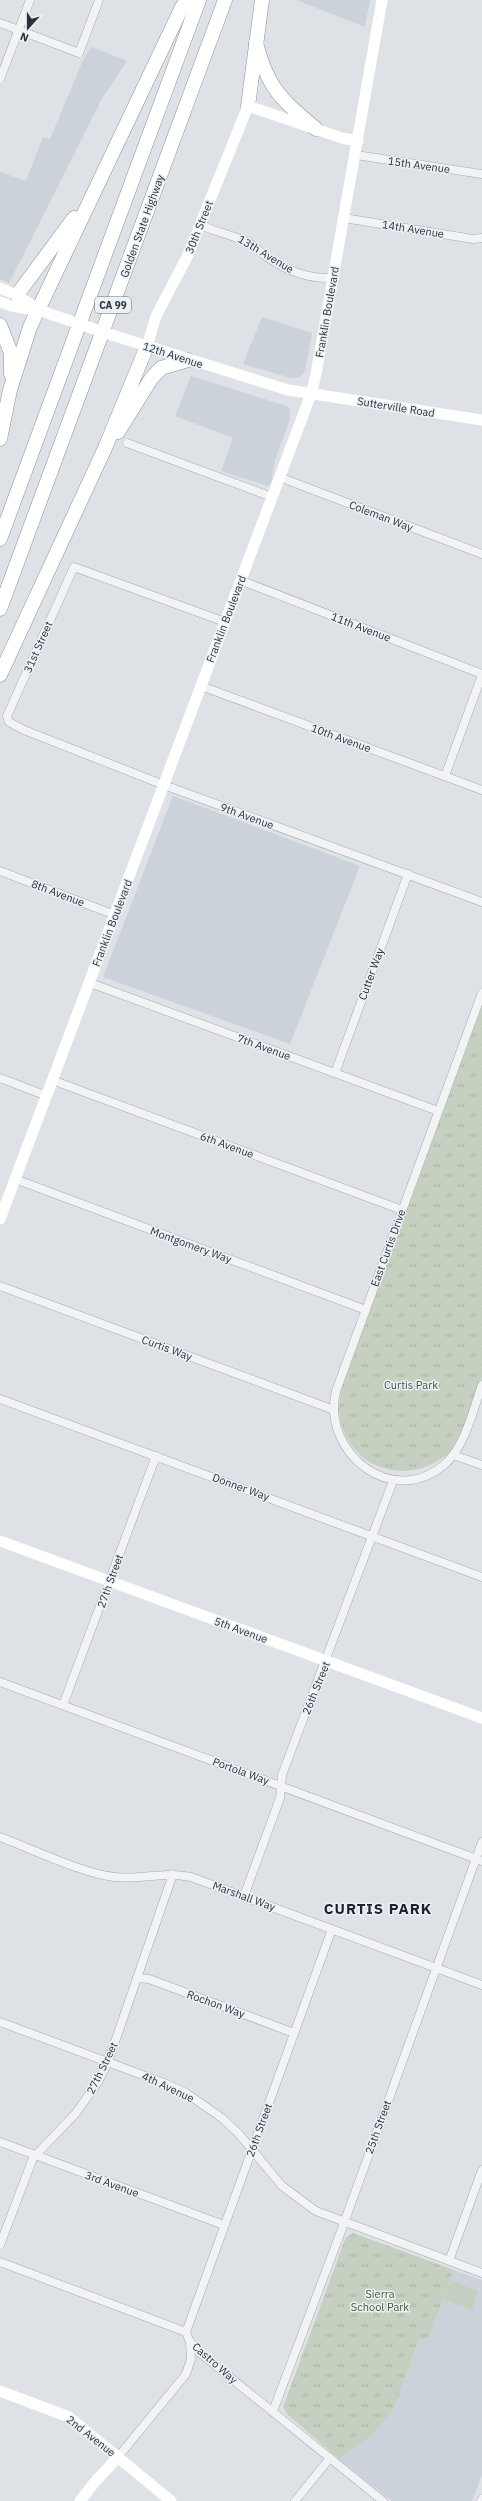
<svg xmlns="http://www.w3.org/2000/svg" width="482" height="2501" viewBox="0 0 482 2501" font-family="'IBM Plex Sans',sans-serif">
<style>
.built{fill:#ccd2d9}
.grass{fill:#c6d0c0}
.park{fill:url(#park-tufts)}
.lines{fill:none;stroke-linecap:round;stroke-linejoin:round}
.street-casing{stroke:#a4aab1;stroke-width:9}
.highway-casing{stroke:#87919c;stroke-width:15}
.street{stroke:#f1f3f5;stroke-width:8}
.secondary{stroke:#fff;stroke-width:11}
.highway{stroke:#fff;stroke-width:14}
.secondary-bridge{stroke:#fff;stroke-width:11}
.labels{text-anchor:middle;stroke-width:3;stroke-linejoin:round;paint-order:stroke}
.shield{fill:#edf1f5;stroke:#636b74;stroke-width:1}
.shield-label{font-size:10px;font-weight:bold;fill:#28323d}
.street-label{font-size:11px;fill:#28323d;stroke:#edf1f5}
.park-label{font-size:11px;fill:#405737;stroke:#edf1f5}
.district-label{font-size:15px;font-weight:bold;letter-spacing:1px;fill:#1b232d;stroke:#edf1f5}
</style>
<defs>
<pattern id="park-tufts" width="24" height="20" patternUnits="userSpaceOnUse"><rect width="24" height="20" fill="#c6d0c0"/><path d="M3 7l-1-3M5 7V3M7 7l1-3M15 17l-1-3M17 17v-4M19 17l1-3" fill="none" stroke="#aab3a6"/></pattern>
</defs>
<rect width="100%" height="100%" fill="#dee2e7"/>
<g class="built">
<polygon points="296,0 370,0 365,27"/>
<polygon points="92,47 127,61 103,97 9,283 0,279 0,172 26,181 43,137 50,139 83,60"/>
<polygon points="262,317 312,333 305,372 300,377 291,378 243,364"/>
<polygon points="191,376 284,405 289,408 290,419 275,460 271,483 268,486 221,471 233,438 175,416"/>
<polygon points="173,796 360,866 290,1044 103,977"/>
<polygon points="454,2270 482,2280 482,2475 472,2501 392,2501 339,2459 369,2438 393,2412 419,2339 428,2340"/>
</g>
<polygon class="grass" points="451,2280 478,2291 472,2310 444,2300"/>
<g class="park">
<path d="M 482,1006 L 482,1378 C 475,1398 466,1437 451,1451 C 410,1490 344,1469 339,1411 C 338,1405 341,1397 341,1390 Z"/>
<polygon points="353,2233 454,2270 428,2340 419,2339 393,2412 369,2438 339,2459 287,2414 283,2407 346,2237"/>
</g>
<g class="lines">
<g class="street-casing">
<g id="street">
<polyline points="0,23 79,53 99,0"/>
<polyline points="0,79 30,0"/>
<polyline points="356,155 482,174"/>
<polyline points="344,218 473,239 482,238"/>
<path d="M 200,225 C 216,232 233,235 249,243 C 255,246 259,251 264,255 C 286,270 306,279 333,278"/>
<polyline points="127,443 272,497"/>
<polyline points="279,477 482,554"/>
<polyline points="240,580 482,674"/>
<polyline points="225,622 74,567 7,716 9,722 24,730 164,785 482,902"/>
<polyline points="201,686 482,790"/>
<polyline points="445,776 482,675"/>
<polyline points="0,871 115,915"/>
<polyline points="90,983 438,1111"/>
<path d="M 482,993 L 336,1391 C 321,1454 395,1511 447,1462 C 466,1443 473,1410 482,1385"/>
<polyline points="335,1073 408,874"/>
<polyline points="0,1078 47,1096"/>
<polyline points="52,1080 402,1210"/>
<polyline points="15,1179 366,1310"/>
<polyline points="0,1286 334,1410"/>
<polyline points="0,1399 482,1577"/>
<polyline points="453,1455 482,1465"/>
<polyline points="0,1682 482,1861"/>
<polyline points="63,1705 156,1456"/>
<path d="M 0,1837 C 32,1849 84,1874 115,1877 C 143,1880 162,1871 191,1877 L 482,1985"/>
<polyline points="244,1896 280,1798 282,1775 393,1481"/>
<polyline points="137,1978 149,1979 294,2033"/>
<polyline points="0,2022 164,2083 186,2093 222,2118 239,2134 282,2186 316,2211 482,2273"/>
<polyline points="0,2142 224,2225"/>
<polyline points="0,2245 33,2158 76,2113 98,2082 108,2062 173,1874"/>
<polyline points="449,2261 482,2170"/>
<polyline points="0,2262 186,2332 190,2342 200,2353 383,2501"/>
<polyline points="186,2332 332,1929"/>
<polyline points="273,2411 340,2234 482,1842"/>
<polyline points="118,2457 186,2374 191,2359 190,2342"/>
<polyline points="295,2501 330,2458"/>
<polyline points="481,2501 482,2499"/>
</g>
</g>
<g class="highway-casing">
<g id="highway">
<path d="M 256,43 C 268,89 281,99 316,129"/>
<polyline points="248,106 262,0"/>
<polyline points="17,295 74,218"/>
<polyline points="0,325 11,353 11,374"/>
<polyline points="118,432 151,379 161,368 188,360"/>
<polyline points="0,439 10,390 30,327 182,7 188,0"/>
<polyline points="0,539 199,0"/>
<polyline points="0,609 225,0"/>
<polyline points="0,675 105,448 147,346"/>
</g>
</g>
<use href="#street" class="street"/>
<g class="secondary">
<polyline points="0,288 17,295 36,308"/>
<polyline points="0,302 12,306 45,312"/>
<polyline points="115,336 288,390 482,420"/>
<polyline points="147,346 156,316 187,257 248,106 342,138 358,141"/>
<polyline points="0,1219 311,394 316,374 382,0"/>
<polyline points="0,1541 482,1718"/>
<polyline points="0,2391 69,2417 171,2501"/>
<polyline points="80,2501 94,2483 118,2457"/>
</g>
<use href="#highway" class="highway"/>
<polyline class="secondary-bridge" points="47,313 115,336"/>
</g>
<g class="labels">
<rect class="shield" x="95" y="297" width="36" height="16" rx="3"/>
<g class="shield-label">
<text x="113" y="309">CA 99</text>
</g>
<g class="street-label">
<text transform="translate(419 165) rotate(8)" y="4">15th Avenue</text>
<text transform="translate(142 226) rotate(-70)" y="4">Golden State Highway</text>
<text transform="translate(199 227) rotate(-68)" y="4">30th Street</text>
<text transform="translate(413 229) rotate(9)" y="4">14th Avenue</text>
<text transform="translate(266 254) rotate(31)" y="4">13th Avenue</text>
<text transform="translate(327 312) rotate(-80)" y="4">Franklin Boulevard</text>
<text transform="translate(173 355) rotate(18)" y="4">12th Avenue</text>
<text transform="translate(396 407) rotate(9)" y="4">Sutterville Road</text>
<text transform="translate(381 516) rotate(21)" y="4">Coleman Way</text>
<text transform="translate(226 619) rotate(-69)" y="4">Franklin Boulevard</text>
<text transform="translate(361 627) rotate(21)" y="4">11th Avenue</text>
<text transform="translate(38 647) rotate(-66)" y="4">31st Street</text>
<text transform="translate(341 738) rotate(20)" y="4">10th Avenue</text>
<text transform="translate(247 816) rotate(20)" y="4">9th Avenue</text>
<text transform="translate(58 893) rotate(21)" y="4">8th Avenue</text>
<text transform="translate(112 923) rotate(-69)" y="4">Franklin Boulevard</text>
<text transform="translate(371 974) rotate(-70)" y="4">Cutter Way</text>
<text transform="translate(264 1047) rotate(20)" y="4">7th Avenue</text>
<text transform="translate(227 1145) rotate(20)" y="4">6th Avenue</text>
<text transform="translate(191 1245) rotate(20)" y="4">Montgomery Way</text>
<text transform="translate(388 1248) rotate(-70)" y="4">East Curtis Drive</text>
<text transform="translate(167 1348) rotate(20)" y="4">Curtis Way</text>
<text transform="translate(241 1487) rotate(20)" y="4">Donner Way</text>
<text transform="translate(110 1581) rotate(-70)" y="4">27th Street</text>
<text transform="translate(241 1630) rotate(20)" y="4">5th Avenue</text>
<text transform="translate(316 1688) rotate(-68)" y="4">26th Street</text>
<text transform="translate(241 1771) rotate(20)" y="4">Portola Way</text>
<text transform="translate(244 1896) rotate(20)" y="4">Marshall Way</text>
<text transform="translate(216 2004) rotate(20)" y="4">Rochon Way</text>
<text transform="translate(102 2068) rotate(-64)" y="4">27th Street</text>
<text transform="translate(168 2087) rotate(25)" y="4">4th Avenue</text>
<text transform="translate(378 2127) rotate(-70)" y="4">25th Street</text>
<text transform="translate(259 2130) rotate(-70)" y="4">26th Street</text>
<text transform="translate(112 2184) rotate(20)" y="4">3rd Avenue</text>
<text transform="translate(215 2363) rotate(41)" y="4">Castro Way</text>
<text transform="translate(91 2436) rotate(38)" y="4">2nd Avenue</text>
</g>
<g class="park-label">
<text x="411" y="1389">Curtis Park</text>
<text x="380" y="2298">Sierra<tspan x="380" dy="13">School Park</tspan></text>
</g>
<g class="district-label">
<text x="378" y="1914">CURTIS PARK</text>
</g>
</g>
<g transform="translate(28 28) rotate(201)" stroke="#edf1f5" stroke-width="3" paint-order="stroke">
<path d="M0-3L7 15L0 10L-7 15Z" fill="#28323d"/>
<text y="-6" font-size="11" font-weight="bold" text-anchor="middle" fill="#28323d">N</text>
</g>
</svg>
